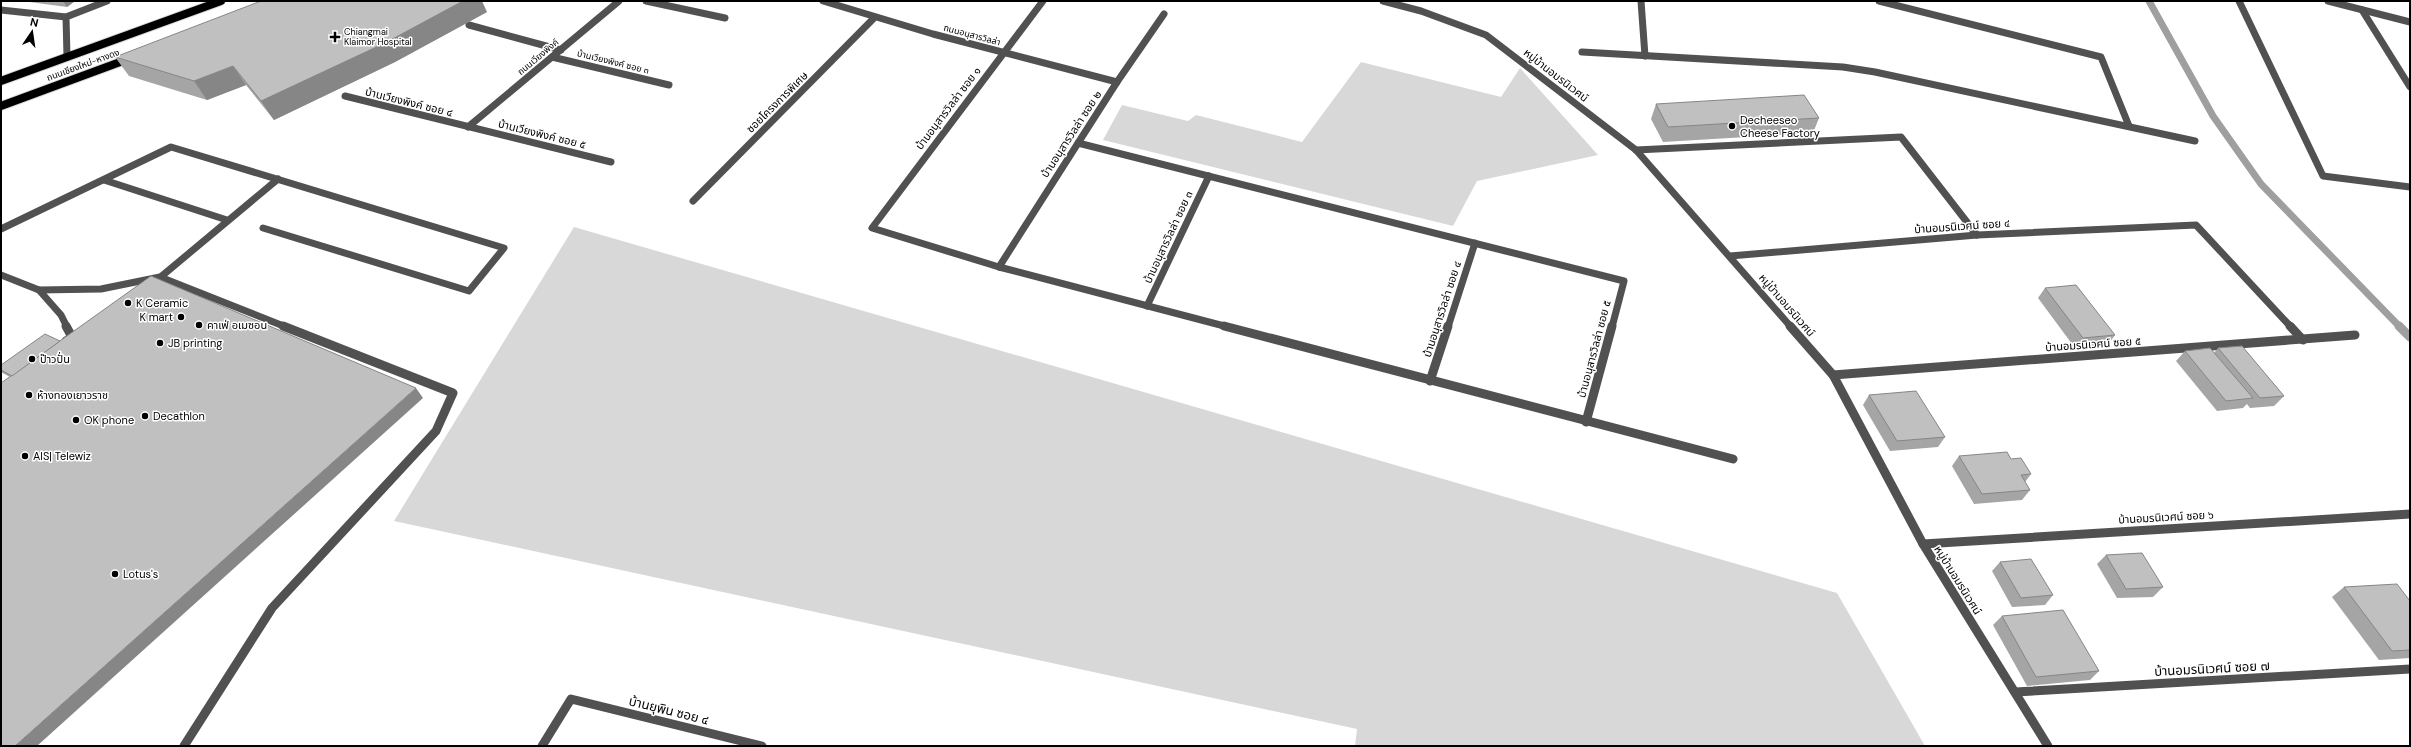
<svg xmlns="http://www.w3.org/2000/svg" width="2411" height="747" viewBox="0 0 2411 747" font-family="'DM Sans','Noto Sans Thai',sans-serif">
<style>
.green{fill:#d8d8d8}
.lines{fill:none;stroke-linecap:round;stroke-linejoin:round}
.stream-far1{stroke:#9f9f9f;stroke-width:7}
.stream{stroke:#9f9f9f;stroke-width:9}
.primary-casing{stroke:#dbdbdb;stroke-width:10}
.lane-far1{stroke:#515151;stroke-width:7}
.lane{stroke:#515151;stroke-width:9}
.street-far1{stroke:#515151;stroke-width:7}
.street{stroke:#515151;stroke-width:9}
.primary{stroke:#000;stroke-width:8}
.wall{fill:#a5a5a5}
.shaded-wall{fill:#868686}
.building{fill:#c0c0c0;stroke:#868686}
.poi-dot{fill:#000;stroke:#fff;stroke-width:1.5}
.labels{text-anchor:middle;stroke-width:3;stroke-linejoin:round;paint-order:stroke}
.far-poi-label{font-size:9px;fill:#000;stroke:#fff;text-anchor:start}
.far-street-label{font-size:9px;fill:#000;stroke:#fff}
.street-label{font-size:11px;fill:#000;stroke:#fff}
.poi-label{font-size:11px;fill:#000;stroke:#fff;text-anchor:start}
.near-street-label{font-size:13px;fill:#000;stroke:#fff}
</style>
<rect width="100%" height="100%" fill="#fff"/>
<g class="green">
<polygon points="1361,62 1501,97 1520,68 1598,155 1477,181 1453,226 1103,140 1122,105 1188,121 1196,115 1302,142"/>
<polygon points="574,227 1837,593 1925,746 1355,746 1357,729 394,521"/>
</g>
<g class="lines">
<polyline class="stream-far1" points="2149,1 2213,116 2261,184 2400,327"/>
<polyline class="stream" points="2399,326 2410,337"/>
<g class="primary-casing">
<g id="primary">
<polyline points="1,81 221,1"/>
<polyline points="1,106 131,58"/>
</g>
</g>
<g class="lane-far1">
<polyline points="1,10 66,17"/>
<polyline points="67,57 66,17 107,1"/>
<polyline points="104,180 227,220"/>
<polyline points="1,229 171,147 504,248 469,291 263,228"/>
<polyline points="1,275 39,290 61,315 67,327"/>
<polyline points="157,280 278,179"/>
<polyline points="39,290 101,289 160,277 286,327"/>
</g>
<g class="lane">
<polyline points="66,341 72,337 66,326"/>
<polyline points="184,746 272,608 436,431 453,393 283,326"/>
</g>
<g class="street-far1">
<polyline points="646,1 725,18"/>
<polyline points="823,1 933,34 1117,82"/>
<polyline points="1043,1 872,228 999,267 1228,327"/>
<polyline points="1383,1 1421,11 1486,35 1636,150 1791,327"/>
<polyline points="1641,1 1645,56"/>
<polyline points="1879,1 2101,57 2129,126"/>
<polyline points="2239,1 2323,176 2410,187"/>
<polyline points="2328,1 2410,22"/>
<polyline points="2362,10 2410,87"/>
<polyline points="469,25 561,50"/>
<polyline points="1582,52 1843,67 1875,72 2195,141"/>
<polyline points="552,57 669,85"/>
<polyline points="345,96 611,162"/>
<polyline points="468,127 619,1"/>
<polyline points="1078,143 1624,281 1612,327"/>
<polyline points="1636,150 1901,137 1977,235"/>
<polyline points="693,201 874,18"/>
<polyline points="1730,256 1977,235 2196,225 2291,327"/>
<polyline points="999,267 1117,82 1164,14"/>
<polyline points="1147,306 1209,176"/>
<polyline points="1448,327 1475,243"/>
</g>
<g class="street">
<polyline points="1224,326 1733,459"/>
<polyline points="1790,326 1833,375 1923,544 2048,746"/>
<polyline points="2290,326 2303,340"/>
<polyline points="1833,375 2355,335"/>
<polyline points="1430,381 1448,326"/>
<polyline points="1586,422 1612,326"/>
<polyline points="1923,544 2410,514"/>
<polyline points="2015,692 2410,669"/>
<polyline points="542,746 571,699 762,746"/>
</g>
<use href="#primary" class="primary"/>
</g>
<g class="wall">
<polygon points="22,1 75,1 67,7"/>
<polygon points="487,12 395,62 274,120 246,85 207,100 129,76 115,57"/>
<polygon points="1656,104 1819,118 1813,133 1663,142 1651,119"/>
<polygon points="2045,288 2115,335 2107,346 2075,348 2038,298"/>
<polygon points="60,341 423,398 10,377 1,372 1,365"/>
<polygon points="2218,348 2284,396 2274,406 2250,408 2247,404 2243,408 2217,411 2176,361 2185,351 2214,353"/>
<polygon points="1869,395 1945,437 1938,447 1890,451 1863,405"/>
<polygon points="1959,456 2011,459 2031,474 2025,482 2030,490 2022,500 1974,504 1952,466"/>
<polygon points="2106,555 2163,587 2153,597 2117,598 2097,564"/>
<polygon points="2000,562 2053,595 2045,605 2012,607 1992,571"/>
<polygon points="2344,587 2410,601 2410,658 2379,660 2332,597"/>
<polygon points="2002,616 2099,671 2090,680 2027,686 1993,625"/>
</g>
<g class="shaded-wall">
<polygon points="63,1 75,1 67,7"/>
<polygon points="463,1 482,1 487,12 395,62 274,120 261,101"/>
<polygon points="233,66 246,85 207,100 194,81"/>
<polygon points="416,388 423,398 37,746 15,746"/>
</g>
<g class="building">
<polygon points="261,1 463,1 385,43 261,101 233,66 194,81 115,57"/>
<polygon points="1804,95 1819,118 1668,127 1656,104"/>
<polygon points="151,276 416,388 15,746 1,746 1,383"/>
<polygon points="2076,285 2115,335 2083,338 2045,288"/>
<polygon points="45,334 60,341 12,376 1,370 1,365"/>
<polygon points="2242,346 2284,396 2260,398 2218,348"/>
<polygon points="2210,348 2253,398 2226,401 2185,351"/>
<polygon points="1916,391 1945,437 1897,441 1869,395"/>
<polygon points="2007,452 2011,459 2021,458 2031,474 2021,475 2030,490 1982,494 1959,456"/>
<polygon points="2142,553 2163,587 2126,589 2106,555"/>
<polygon points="2031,559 2053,595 2021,598 2000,562"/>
<polygon points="2397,584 2410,601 2410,650 2392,651 2344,587"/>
<polygon points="2063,610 2099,671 2036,677 2002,616"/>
</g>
<g class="poi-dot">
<path d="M333 31h4v4h4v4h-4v4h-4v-4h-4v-4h4z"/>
<circle cx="1732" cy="126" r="4"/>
<circle cx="128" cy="303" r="4"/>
<circle cx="181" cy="317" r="4"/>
<circle cx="199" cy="325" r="4"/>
<circle cx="160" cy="343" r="4"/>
<circle cx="32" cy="359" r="4"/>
<circle cx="29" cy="395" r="4"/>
<circle cx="145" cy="416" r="4"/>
<circle cx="76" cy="420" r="4"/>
<circle cx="25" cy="456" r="4"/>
<circle cx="115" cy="574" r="4"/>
</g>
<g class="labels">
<g class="far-poi-label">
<text x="344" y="35">Chiangmai<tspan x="344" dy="10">Klaimor Hospital</tspan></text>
</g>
<g class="far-street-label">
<text transform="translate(972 35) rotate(15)" y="3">ถนนอนุสารวิลล่า</text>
<text transform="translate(538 57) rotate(-40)" y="3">ถนนเวียงพิงค์</text>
<text transform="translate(613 62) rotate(14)" y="3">บ้านเวียงพิงค์ ซอย ๓</text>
<text transform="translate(83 65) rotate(-20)" y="3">ถนนเชียงใหม่-หางดง</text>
</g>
<g class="street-label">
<text transform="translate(1556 75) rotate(38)" y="4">หมู่บ้านอมรนิเวศน์</text>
<text transform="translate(409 102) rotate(14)" y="4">บ้านเวียงพิงค์ ซอย ๔</text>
<text transform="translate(777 102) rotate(-45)" y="4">ซอยโครงการพิเศษ</text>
<text transform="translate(948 108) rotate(-53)" y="4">บ้านอนุสารวิลล่า ซอย ๑</text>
<text transform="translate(542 134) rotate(14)" y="4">บ้านเวียงพิงค์ ซอย ๕</text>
<text transform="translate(1071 134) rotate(-57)" y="4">บ้านอนุสารวิลล่า ซอย ๒</text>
<text transform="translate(1962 226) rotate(-4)" y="4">บ้านอมรนิเวศน์ ซอย ๔</text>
<text transform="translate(1168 237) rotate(-65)" y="4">บ้านอนุสารวิลล่า ซอย ๓</text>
<text transform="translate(1787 305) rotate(49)" y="4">หมู่บ้านอมรนิเวศน์</text>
<text transform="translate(1442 309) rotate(-72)" y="4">บ้านอนุสารวิลล่า ซอย ๔</text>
<text transform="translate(2093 344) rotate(-4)" y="4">บ้านอมรนิเวศน์ ซอย ๕</text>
<text transform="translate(1594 349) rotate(-75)" y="4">บ้านอนุสารวิลล่า ซอย ๕</text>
<text transform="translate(2166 517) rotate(-3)" y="4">บ้านอมรนิเวศน์ ซอย ๖</text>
<text transform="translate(1958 580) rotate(58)" y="4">หมู่บ้านอมรนิเวศน์</text>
</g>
<g class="poi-label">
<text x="1740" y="124">Decheeseo<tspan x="1740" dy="13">Cheese Factory</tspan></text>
<text x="136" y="307">K Ceramic</text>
<text x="173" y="321" text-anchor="end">K mart</text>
<text x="207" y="329">คาเฟ่ อเมซอน</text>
<text x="168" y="347">JB printing</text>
<text x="40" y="363">ป๊าวปั่น</text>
<text x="37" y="399">ห้างทองเยาวราช</text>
<text x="153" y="420">Decathlon</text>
<text x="84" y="424">OK phone</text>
<text x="33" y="460">AIS| Telewiz</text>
<text x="123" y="578">Lotus's</text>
</g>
<g class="near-street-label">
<text transform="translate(2212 668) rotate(-3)" y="5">บ้านอมรนิเวศน์ ซอย ๗</text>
<text transform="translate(669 710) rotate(14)" y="5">บ้านยุพิน ซอย ๔</text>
</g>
</g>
<rect width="2411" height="747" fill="none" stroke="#000000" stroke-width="4"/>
<g transform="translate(32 32) rotate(13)" stroke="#ffffff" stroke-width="3" paint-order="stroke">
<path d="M0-3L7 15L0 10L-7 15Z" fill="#000000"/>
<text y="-6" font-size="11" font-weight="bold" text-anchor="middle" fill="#000000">N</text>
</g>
</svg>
